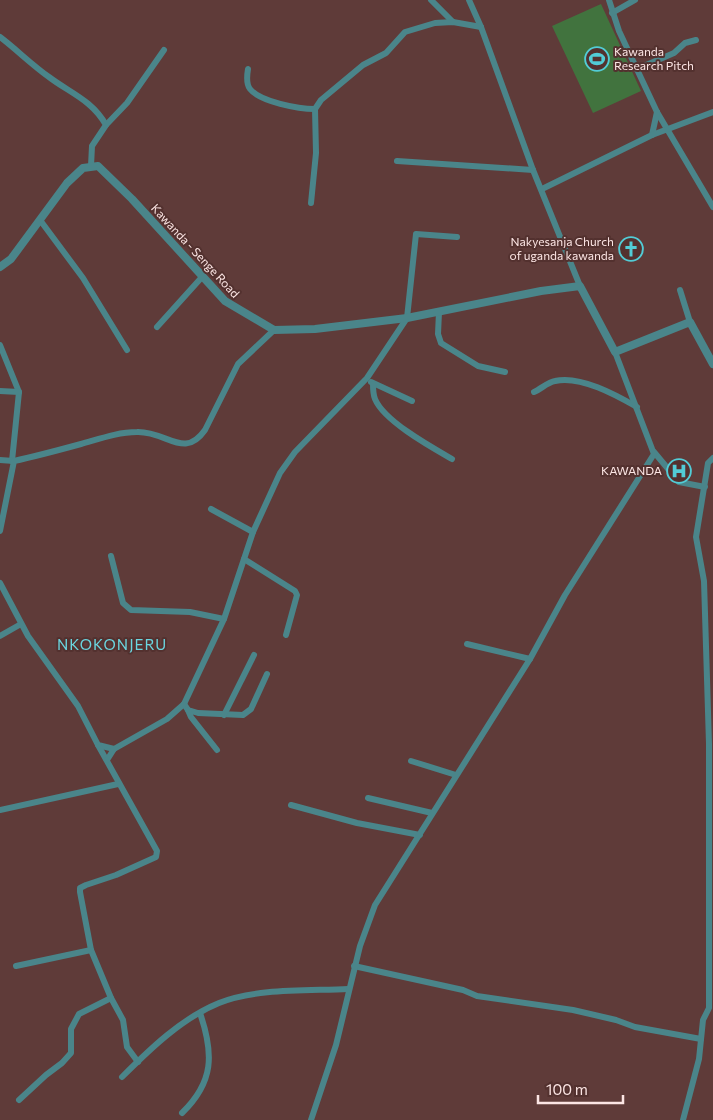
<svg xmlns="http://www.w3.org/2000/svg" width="713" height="1120" viewBox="0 0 713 1120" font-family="Commissioner,sans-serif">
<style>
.grass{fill:#41733e}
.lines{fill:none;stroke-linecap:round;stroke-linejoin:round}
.minor{stroke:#4a858a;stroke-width:6}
.tertiary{stroke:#4a858a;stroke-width:8}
.labels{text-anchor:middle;stroke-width:4;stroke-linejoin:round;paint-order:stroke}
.poi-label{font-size:12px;fill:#fce5e4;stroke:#53312f;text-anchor:end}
.street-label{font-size:12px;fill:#fce5e4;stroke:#53312f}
.quarter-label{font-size:15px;letter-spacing:1px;fill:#6bd6e0;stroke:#53312f}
</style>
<rect width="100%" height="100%" fill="#5f3b39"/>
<polygon class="grass" points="601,4 641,91 593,113 552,26"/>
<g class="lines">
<g class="minor">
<polyline points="431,0 453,22"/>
<polyline points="469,0 481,27 533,170 580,286"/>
<polyline points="609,0 619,31 657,112 713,207"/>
<polyline points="612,13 635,0"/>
<path d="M 0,37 C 17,50 32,65 49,77 C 70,93 92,100 106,125 L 92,146 L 91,166"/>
<path d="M 248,69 C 247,75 246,84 250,89 C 260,102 299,109 315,109"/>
<polyline points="637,69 674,53 685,43 696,40"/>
<polyline points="106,125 127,103 164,50"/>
<polyline points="652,135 657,112"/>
<polyline points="397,161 533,170"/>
<polyline points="542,189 652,135 713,112"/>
<polyline points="311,203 316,153 315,109 321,100 363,65 386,53 405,32 435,23 453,22 481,27"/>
<polyline points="40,220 83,278 127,350"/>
<polyline points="680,290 690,322"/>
<polyline points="439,312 438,334 441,343 478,366 505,372"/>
<polyline points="157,327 202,277"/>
<polyline points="0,345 19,392 12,461"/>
<polyline points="371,382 412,401"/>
<path d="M 373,384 C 373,389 373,394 375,399 C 384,421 431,447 452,459"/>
<polyline points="0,391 19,392"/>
<path d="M 534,392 C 541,389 548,382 555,381 C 580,375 616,395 637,407"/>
<polyline points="654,452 679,482 705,487"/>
<polyline points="0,460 14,461"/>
<polyline points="211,509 253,532"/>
<path d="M 0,531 L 14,461 C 37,456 59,450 81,444 C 99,439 118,432 137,432 C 167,431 184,460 205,430 L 238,364 L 274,330"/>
<polyline points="111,556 123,603 131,610 190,612 224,619"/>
<polyline points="244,559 295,591 297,595 286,635"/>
<polyline points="0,583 28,636 78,706 98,745 114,749"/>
<polyline points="0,636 21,624"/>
<polyline points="467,644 530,659"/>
<polyline points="184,704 188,710 198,713 243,715 251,709 267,674"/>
<polyline points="188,710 191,717 217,750"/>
<polyline points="224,715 254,655"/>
<polyline points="98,745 157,851 156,857 116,875 86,885 80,888 80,892 91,950 111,998 123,1020 127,1047 138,1062"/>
<polyline points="107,760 114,749 167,719 184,704 224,619 253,532 280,473 295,452 367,378 407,318 416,234 457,237"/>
<polyline points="411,761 456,775"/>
<polyline points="368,798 432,813"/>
<polyline points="291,805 357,823 420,835"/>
<polyline points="0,810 118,784"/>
<polyline points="16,966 91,950"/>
<polyline points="354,966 463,990 477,996 573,1010 616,1020 635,1027 701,1039"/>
<path d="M 122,1077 C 150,1049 182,1018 219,1003 C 256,988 309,991 348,989"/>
<polyline points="19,1100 46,1075 62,1063 71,1053 71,1029 79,1014 111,998"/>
<path d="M 182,1113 C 214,1082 214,1054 200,1013"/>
<polyline points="311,1120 336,1045 360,946 375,905 530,659 565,595 654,454 615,352"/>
<polyline points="683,1120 699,1059 703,1020 709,1008 709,744 704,581 696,537 708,463 713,458"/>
</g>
<polyline class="tertiary" points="0,267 11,259 67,183 83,168 98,166 132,199 225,301 274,330 315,329 407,318 541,291 580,286 615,352 690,322 713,364"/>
</g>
<defs>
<g id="stadium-ring" transform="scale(1.25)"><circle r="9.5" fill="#53312f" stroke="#52ccd6" stroke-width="1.5"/><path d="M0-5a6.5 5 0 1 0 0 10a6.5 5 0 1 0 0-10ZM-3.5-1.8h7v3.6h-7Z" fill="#52ccd6"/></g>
<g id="church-ring" transform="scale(1.25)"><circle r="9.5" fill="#53312f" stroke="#52ccd6" stroke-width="1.5"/><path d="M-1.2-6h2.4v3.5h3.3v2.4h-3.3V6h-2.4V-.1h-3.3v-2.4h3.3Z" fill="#52ccd6"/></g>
<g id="hospital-ring" transform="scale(1.25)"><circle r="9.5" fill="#53312f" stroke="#52ccd6" stroke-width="1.5"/><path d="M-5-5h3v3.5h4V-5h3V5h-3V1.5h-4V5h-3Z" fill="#52ccd6"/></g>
</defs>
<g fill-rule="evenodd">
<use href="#stadium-ring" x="597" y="59"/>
<use href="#church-ring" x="631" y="249"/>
<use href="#hospital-ring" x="679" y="471"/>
</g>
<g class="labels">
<g class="poi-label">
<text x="614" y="56" text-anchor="start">Kawanda<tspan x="614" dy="14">Research Pitch</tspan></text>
<text x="614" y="246">Nakyesanja Church<tspan x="614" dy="14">of uganda kawanda</tspan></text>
<text x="662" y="475">KAWANDA</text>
</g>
<g class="street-label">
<text transform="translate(195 251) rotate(47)" y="4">Kawanda - Senge Road</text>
</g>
<g class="quarter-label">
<text x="112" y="650">NKOKONJERU</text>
</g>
</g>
<path d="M538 1095v8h85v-8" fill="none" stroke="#fce5e4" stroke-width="2.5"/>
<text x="546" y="1095" font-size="15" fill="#fce5e4" stroke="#53312f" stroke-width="4" paint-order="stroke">100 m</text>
</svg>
